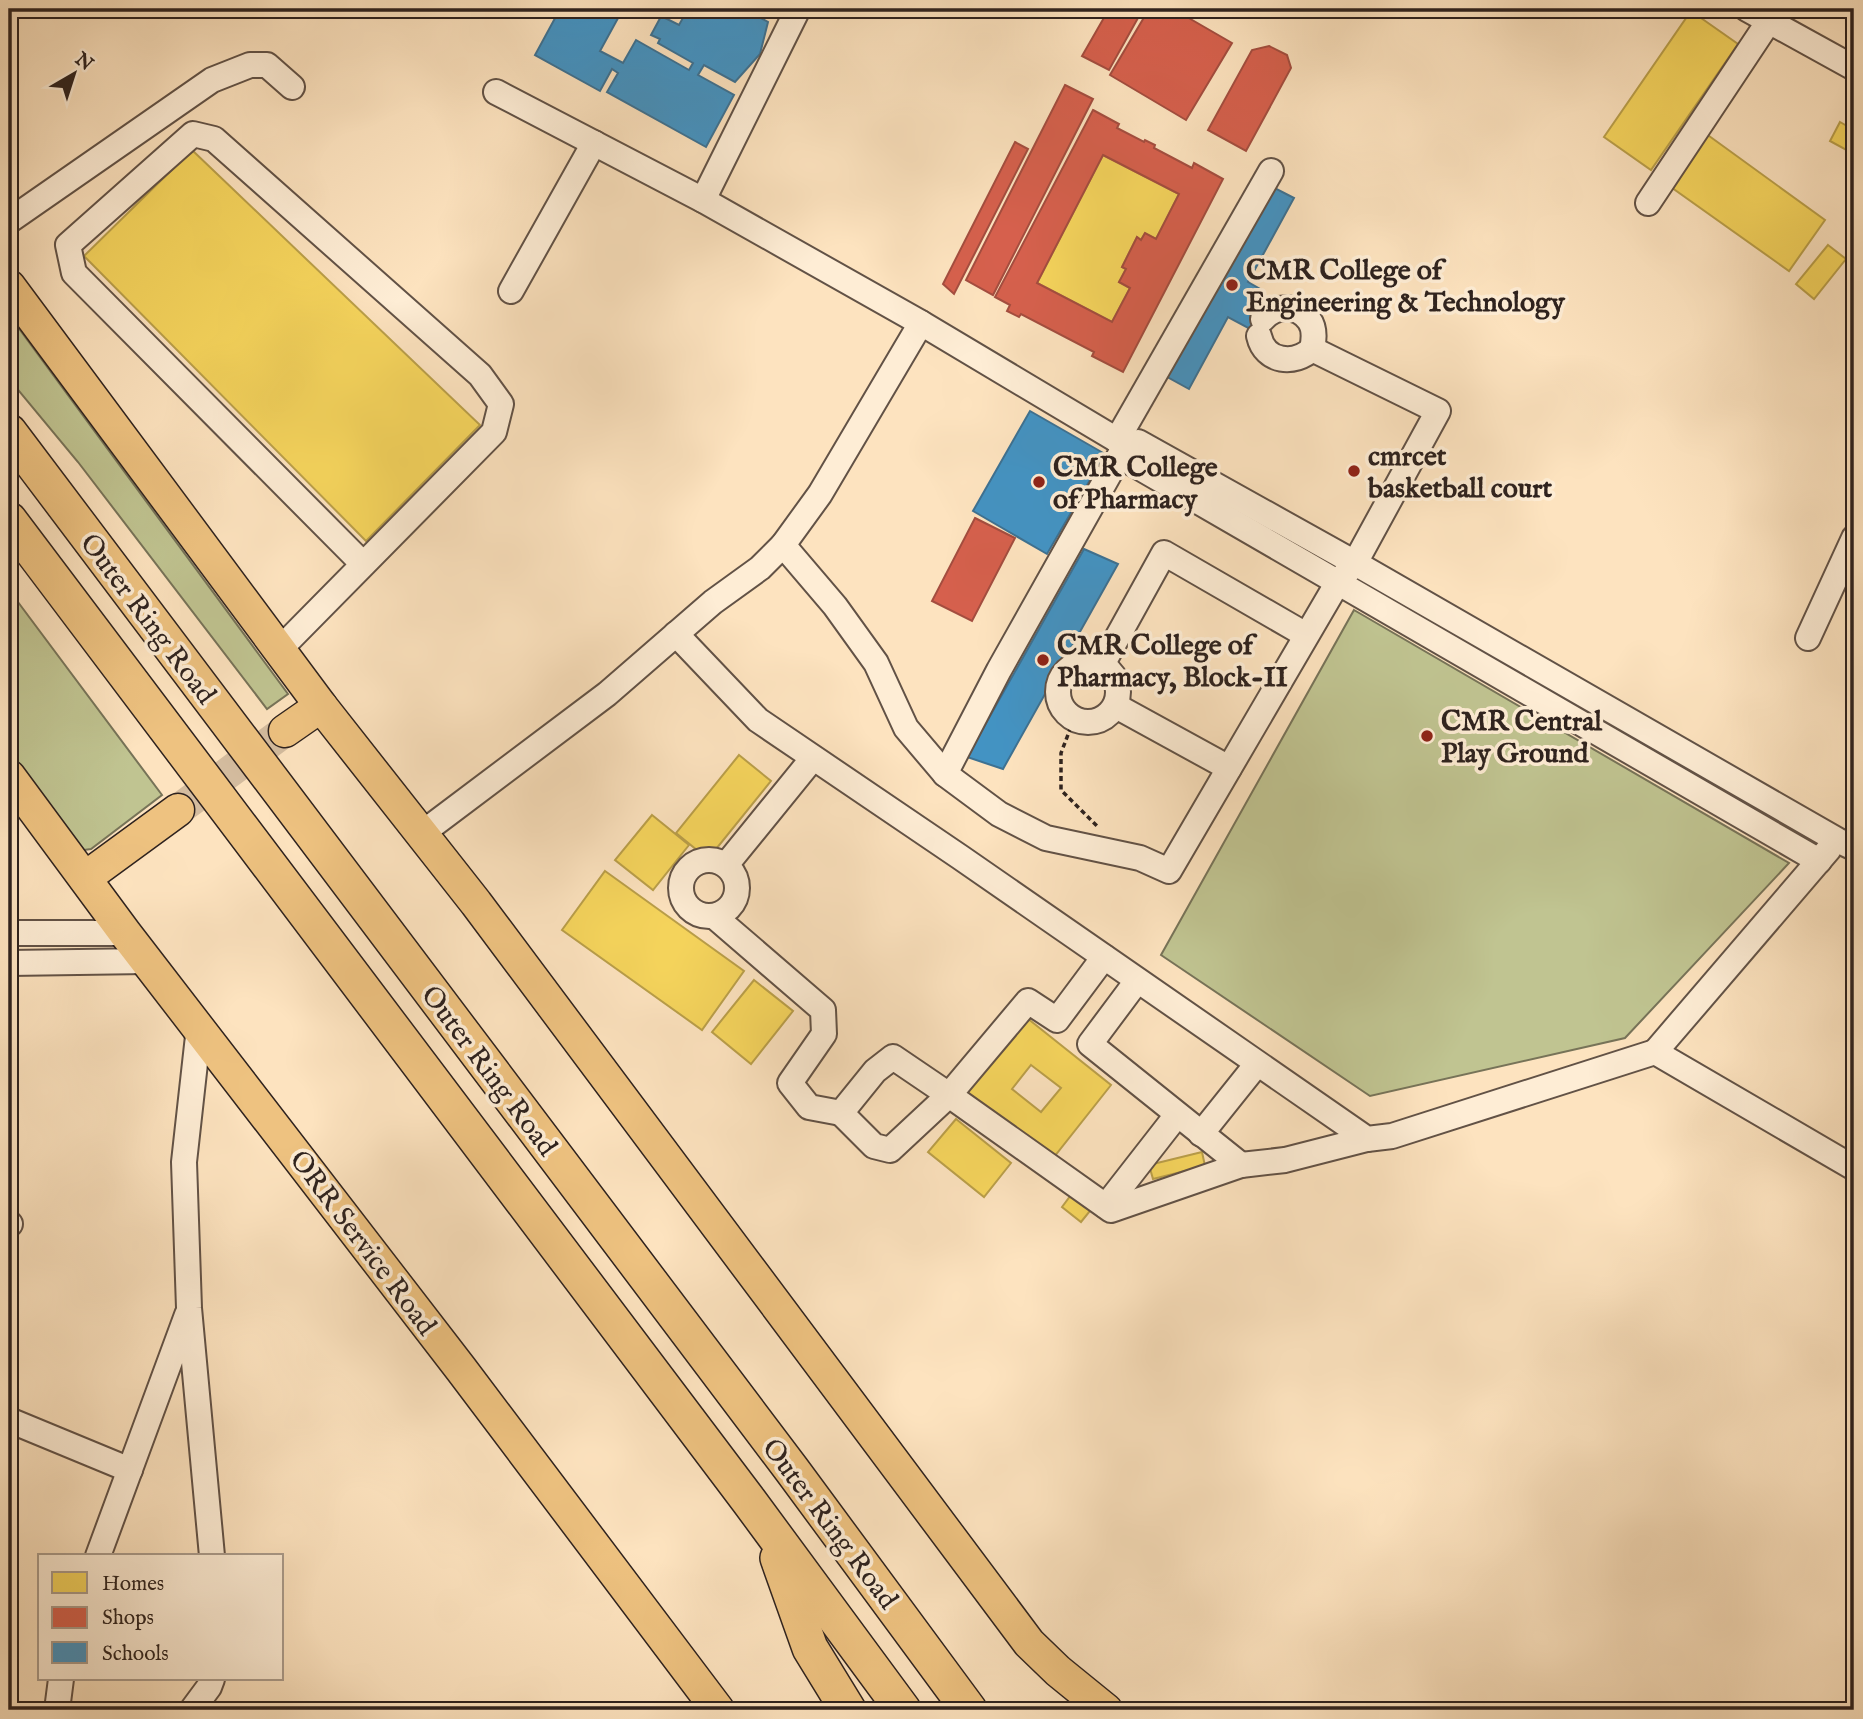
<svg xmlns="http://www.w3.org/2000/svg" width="1863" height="1719" viewBox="0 0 1863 1719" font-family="'IM FELL English',serif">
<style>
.green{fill:#c0c491;stroke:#777358;stroke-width:2}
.homes{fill:#f6d55c;stroke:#ba9f49;stroke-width:2;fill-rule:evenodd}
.shops{fill:#d6604d;stroke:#a44d3f;stroke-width:2;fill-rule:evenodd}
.schools{fill:#4393c3;stroke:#3d7192;stroke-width:2}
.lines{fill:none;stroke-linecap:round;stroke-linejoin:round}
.major-tunnel{stroke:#d4bc9f;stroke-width:32;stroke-dasharray:32 16;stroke-linecap:butt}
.minor-casing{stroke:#625246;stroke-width:28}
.major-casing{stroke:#2e221e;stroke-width:35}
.highway-casing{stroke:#2e221e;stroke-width:38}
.path{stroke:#2e221e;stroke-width:3.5;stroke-dasharray:5 3.5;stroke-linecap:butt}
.minor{stroke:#feedd5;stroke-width:24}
.major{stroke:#eec280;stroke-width:32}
.highway{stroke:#eec280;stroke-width:35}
.poi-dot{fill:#8f2418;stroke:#feedd5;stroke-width:2.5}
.labels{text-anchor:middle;stroke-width:7;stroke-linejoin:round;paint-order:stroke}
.poi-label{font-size:28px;font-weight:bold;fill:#2e221e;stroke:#feedd5;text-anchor:start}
.street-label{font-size:28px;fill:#2e221e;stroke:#feedd5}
</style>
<rect width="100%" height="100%" fill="#fde3bf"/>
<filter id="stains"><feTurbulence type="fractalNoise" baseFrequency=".00286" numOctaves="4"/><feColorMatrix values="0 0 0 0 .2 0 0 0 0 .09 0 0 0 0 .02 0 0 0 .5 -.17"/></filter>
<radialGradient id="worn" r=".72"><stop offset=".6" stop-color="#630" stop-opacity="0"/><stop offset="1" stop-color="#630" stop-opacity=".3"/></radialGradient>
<g class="green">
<polygon points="9,315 288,694 267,709 78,462 9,379"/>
<polygon points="9,590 162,795 91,849 84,850 74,846 9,758"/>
<polygon points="1354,610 1789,863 1625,1038 1370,1096 1161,955"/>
</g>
<g class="homes">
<polygon points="1691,11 1738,44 1651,170 1604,137"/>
<polygon points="1840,122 1854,130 1854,145 1850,152 1830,141"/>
<polygon points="1705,133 1825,220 1789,271 1668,185"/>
<polygon points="192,150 480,425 366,541 84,256"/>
<polygon points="1103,155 1179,194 1156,239 1145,233 1141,240 1137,237 1122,267 1126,269 1119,282 1130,288 1112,322 1037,283"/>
<polygon points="1828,245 1846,259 1814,299 1796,284"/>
<polygon points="739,755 771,781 708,859 676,833"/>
<polygon points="652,815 689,845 653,890 615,860"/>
<polygon points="605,871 744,971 702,1030 562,930"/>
<polygon points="754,980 793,1011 751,1064 712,1032"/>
<path d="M 1027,1018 L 1111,1085 L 1050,1162 L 966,1094 ZM 1031,1065 L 1061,1088 L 1041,1112 L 1012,1089 Z"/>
<polygon points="956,1119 1011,1163 984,1197 928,1152"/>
<polygon points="1202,1152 1205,1166 1153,1179 1149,1165"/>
<polygon points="1074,1191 1094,1206 1081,1222 1062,1207"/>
</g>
<g class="shops">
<polygon points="1109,9 1143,9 1109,70 1082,56"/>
<polygon points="1149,9 1173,9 1232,43 1186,120 1110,75"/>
<polygon points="1269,46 1287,55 1291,68 1246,151 1208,130 1252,50"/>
<polygon points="1065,85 1093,99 993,295 966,280"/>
<path d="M 1093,110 L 1119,124 L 1117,128 L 1144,142 L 1145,140 L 1155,145 L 1154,148 L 1192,168 L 1194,163 L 1223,179 L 1123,372 L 1092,356 L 1094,352 L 1021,314 L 1019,317 L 1007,311 L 1010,305 L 995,297 ZM 1103,155 L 1179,194 L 1156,239 L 1145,233 L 1141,240 L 1137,237 L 1122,267 L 1126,269 L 1119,282 L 1130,288 L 1112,322 L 1037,283 Z"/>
<polygon points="1015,142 1028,149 954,294 943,284"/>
<polygon points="975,518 1015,538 972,621 932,601"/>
</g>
<g class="schools">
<polygon points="560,9 623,9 600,51 623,63 636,40 689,70 693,63 658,43 660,39 651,35 665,9 670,9 665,18 679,25 688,9 745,9 768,22 760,54 735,82 704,65 698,75 734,95 706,147 607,92 618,73 612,69 600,91 535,55"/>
<polygon points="1265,183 1294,198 1248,282 1260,289 1253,303 1261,308 1250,329 1228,317 1189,389 1162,374"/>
<polygon points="1030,411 1105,454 1047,554 973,511"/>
<polygon points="1084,549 1118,564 1003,769 967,757"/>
</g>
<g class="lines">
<polyline class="major-tunnel" points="178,810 285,731"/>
<g class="minor-casing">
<g id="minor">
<polyline points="1747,9 1854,68"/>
<polyline points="496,92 703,200 921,323 1117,440 1125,446 1130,462 1819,861"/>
<polyline points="703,200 798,9"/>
<polyline points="1648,203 1777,9"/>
<polyline points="9,221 212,80 250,65 267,65 292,87"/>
<polyline points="511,291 594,143"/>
<path d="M 1259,336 C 1265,363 1295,365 1312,349 C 1314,340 1315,328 1309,320 C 1297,304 1275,305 1263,319"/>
<polyline points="1117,440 1271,171"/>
<polyline points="783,545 835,606 876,663 906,728 945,774 999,814 1046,838 1140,858 1169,871 1338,582 1355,563 1438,411 1312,349"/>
<polyline points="676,634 758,720 960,857 1367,1139 1392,1136 1655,1052"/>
<polyline points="1808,638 1854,538"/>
<polyline points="279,650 494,432 501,404 480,375 214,139 193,134 68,245 74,273 363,564"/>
<circle cx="1088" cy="692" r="30"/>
<polyline points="1102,665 1164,553 1306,635"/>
<polyline points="1116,706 1229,768"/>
<polyline points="945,774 999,670 1125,446 1138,442 1355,563 1837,840 1854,848"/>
<polyline points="421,834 607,694 713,602 760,568 783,545 820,494 921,323"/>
<polyline points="1829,849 1655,1052 1854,1168"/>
<circle cx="709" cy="888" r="28"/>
<polyline points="726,865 813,758"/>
<polyline points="715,917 823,1010 824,1034 790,1083 809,1107 841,1113 875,1071 893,1057 949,1095 1028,1001 1057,1020 1104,957"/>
<polyline points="9,933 125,933"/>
<polyline points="9,963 147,961"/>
<polyline points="1137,981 1090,1044 1241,1165"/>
<polyline points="199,1027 184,1162 189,1308 212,1556"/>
<polyline points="841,1113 874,1146 890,1150 949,1095 1111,1210 1241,1165 1285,1160 1367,1139"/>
<polyline points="1201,1134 1257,1064"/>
<polyline points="1106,1206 1177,1115"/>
<polyline points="9,1223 10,1224"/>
<polyline points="9,1420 130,1470"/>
<polyline points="98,1556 187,1315"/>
<polyline points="57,1710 61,1679"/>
<polyline points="192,1710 209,1687 212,1679"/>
</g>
</g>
<g class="major-casing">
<g id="major">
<polyline points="9,286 321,706 476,903 1029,1643 1058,1671 1106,1710"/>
<polyline points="285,731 321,706"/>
<polyline points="9,776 125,933 461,1369 718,1710"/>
<polyline points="85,878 178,810"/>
</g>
</g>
<g class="highway-casing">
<g id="highway">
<polyline points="9,432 792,1470 969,1710"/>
<polyline points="9,520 749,1501 903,1710"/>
<polyline points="778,1558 810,1648 848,1710"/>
</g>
</g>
<polyline class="path" points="1074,719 1061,753 1061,790 1099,828"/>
<use href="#minor" class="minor"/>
<use href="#major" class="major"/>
<use href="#highway" class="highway"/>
</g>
<g class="poi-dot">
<circle cx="1232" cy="285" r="7"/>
<circle cx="1354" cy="471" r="7"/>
<circle cx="1039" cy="482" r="7"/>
<circle cx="1043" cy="660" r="7"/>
<circle cx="1427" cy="736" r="7"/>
</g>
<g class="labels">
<g class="poi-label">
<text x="1246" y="279">CMR College of<tspan x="1246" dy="32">Engineering &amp; Technology</tspan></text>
<text x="1368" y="465">cmrcet<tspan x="1368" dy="32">basketball court</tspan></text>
<text x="1053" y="476">CMR College<tspan x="1053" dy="32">of Pharmacy</tspan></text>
<text x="1057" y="654">CMR College of<tspan x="1057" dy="32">Pharmacy, Block-II</tspan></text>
<text x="1441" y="730">CMR Central<tspan x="1441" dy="32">Play Ground</tspan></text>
</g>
<g class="street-label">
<text transform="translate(149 618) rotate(53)" y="10">Outer Ring Road</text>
<text transform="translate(490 1070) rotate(53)" y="10">Outer Ring Road</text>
<text transform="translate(364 1242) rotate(53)" y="10">ORR Service Road</text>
<text transform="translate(831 1523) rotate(53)" y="10">Outer Ring Road</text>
</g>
</g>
<rect width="1863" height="1719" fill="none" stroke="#fde3bf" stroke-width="35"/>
<rect x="10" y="10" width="1842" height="1698" fill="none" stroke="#2e221e" stroke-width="3.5"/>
<rect x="18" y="18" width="1828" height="1684" fill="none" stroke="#2e221e" stroke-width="2"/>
<rect x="38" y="1554" width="245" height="126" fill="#feedd5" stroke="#ab9c8c" stroke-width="2"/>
<rect x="52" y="1572" width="35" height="21" fill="#f6d55c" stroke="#ab9c8c" stroke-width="2"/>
<text x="102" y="1590" font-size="21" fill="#2e221e">Homes</text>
<rect x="52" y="1607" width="35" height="21" fill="#d6604d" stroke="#ab9c8c" stroke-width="2"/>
<text x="102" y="1624" font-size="21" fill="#2e221e">Shops</text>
<rect x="52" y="1642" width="35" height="21" fill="#4393c3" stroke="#ab9c8c" stroke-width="2"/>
<text x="102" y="1660" font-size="21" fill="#2e221e">Schools</text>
<g transform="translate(74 74) rotate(39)" stroke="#feedd5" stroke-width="5" paint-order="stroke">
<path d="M0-5L12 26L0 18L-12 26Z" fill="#2e221e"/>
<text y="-10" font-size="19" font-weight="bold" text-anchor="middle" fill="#2e221e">N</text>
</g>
<rect width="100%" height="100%" filter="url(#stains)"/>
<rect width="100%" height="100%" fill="url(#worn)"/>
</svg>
